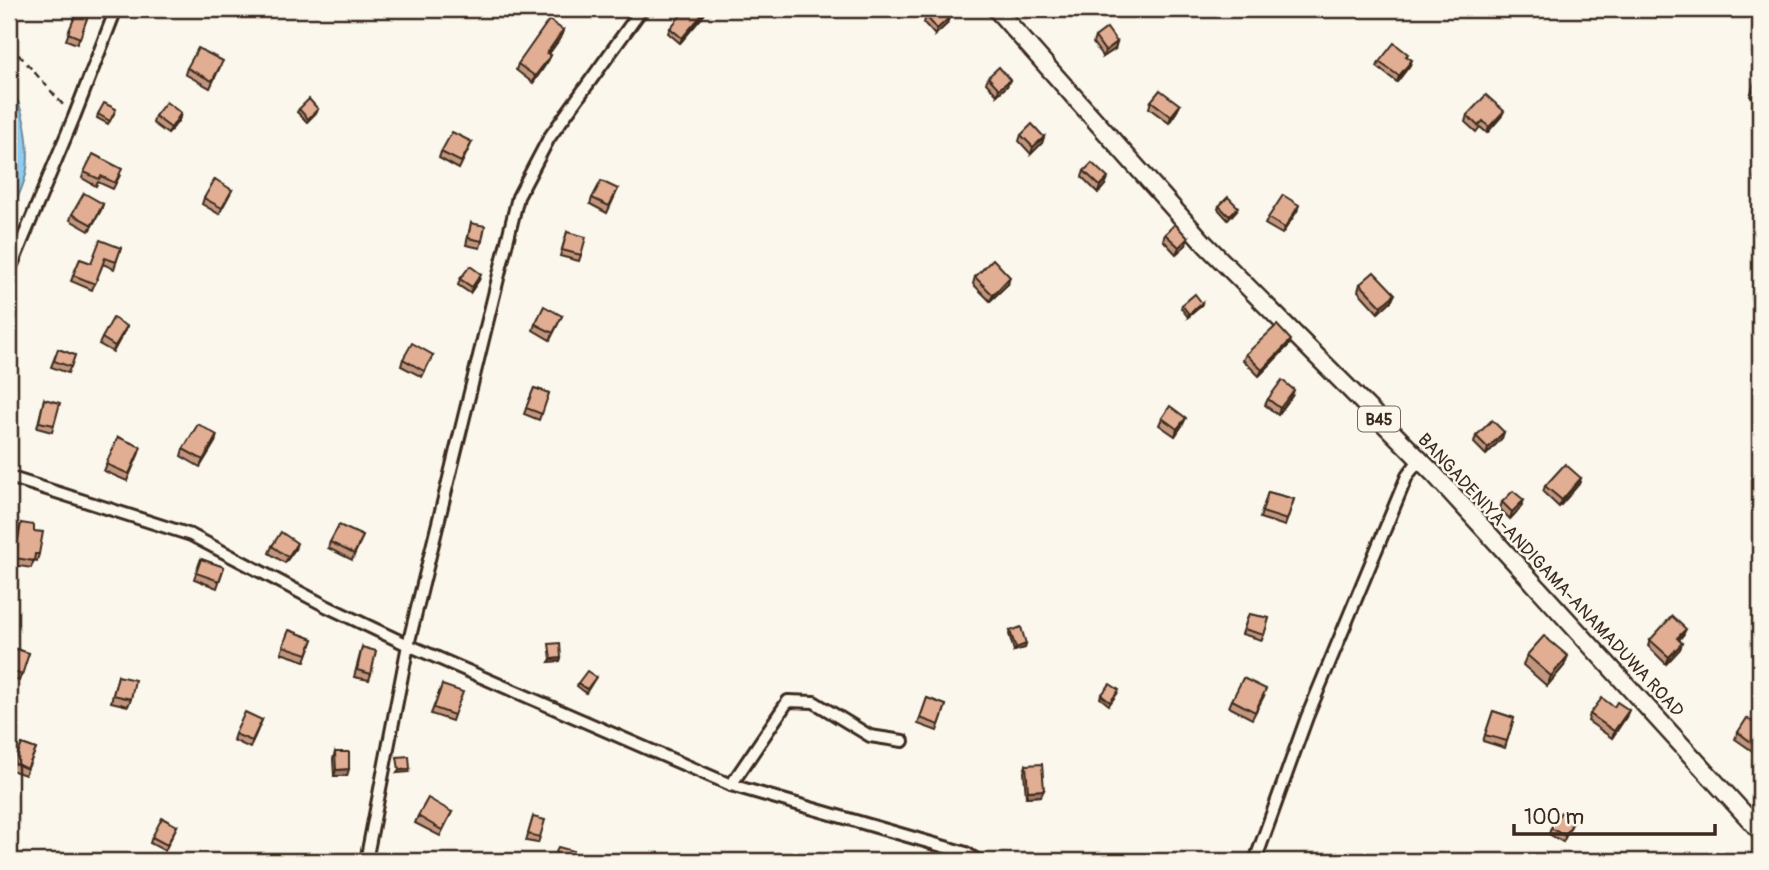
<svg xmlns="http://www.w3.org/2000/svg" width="1769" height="870" viewBox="0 0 1769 870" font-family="Pangolin,sans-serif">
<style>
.water{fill:#90ccf0;stroke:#6e8b9c;stroke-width:2}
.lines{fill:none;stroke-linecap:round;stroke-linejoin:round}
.street-casing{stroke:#3b2a1e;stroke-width:16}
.primary-casing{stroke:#3b2a1e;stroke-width:21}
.path{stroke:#3b2a1e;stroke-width:2.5;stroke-dasharray:7 5;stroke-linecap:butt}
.street{stroke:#fbf7ec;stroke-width:10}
.primary{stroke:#fbf7ec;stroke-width:16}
.wall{fill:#c2967e;stroke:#3b2a1e;stroke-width:2}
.shaded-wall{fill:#9e7a67;stroke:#3b2a1e;stroke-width:2}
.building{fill:#e1ae93;stroke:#3b2a1e;stroke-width:2}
.labels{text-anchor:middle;stroke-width:5;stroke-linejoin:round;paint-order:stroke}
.shield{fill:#fbf7ec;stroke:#75685c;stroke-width:2}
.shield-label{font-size:16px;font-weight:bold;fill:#3b2a1e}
.street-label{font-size:18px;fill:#3b2a1e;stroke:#fbf7ec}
</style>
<rect width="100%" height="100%" fill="#fbf7ec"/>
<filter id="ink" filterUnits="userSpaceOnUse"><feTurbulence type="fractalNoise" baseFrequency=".0143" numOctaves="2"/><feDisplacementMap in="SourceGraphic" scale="14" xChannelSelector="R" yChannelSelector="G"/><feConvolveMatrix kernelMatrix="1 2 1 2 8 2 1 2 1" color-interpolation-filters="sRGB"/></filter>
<g filter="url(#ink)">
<path class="water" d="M 9,84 C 17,96 22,111 25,125 C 32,167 27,179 9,217 Z"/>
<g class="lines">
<g class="street-casing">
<g id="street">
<polyline points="9,272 74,117 116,9"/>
<polyline points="9,477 191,535 328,607 408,645 731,785 966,853 978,861"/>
<polyline points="731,785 788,701 814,702 870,736 903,741"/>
<polyline points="366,861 408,645 518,197 549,138 642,9"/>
<polyline points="1255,861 1307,717 1407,476 1420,459"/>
</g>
</g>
<g class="primary-casing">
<polyline id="primary" points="996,9 1206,245 1434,474 1760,831"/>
</g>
<polyline class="path" points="9,47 22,58 65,107"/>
<use href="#street" class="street"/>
<use href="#primary" class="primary"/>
</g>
<g class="wall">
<polygon points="78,9 90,10 77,44 66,40"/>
<polygon points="190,9 199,9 197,13"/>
<polygon points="687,12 704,15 680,43 668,33 670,28"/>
<polygon points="926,16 947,24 935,35 924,23"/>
<polygon points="563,30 561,37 549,54 551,55 548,61 533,83 516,70 518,64"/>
<polygon points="1095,37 1115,49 1103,57 1093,43"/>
<polygon points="1407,56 1410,65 1397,82 1377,67 1379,62"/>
<polygon points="220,67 210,88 185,74 187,68"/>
<polygon points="1758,74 1760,75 1760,100 1750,96"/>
<polygon points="988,77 1007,86 997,95 986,83"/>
<polygon points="1151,101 1180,105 1177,111 1169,123 1149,108"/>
<polygon points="299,109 318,109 317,112 307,122 297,112"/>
<polygon points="115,112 108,124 97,118 98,114"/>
<polygon points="181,113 179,120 168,134 153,123 155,116"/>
<polygon points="1467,115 1501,117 1487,133 1480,127 1476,132 1465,122"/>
<polygon points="1021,135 1044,137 1042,143 1031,154 1019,141"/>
<polygon points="472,142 459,169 439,158 441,152"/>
<polygon points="1760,154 1760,183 1754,181"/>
<polygon points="1084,171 1105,185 1098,193 1082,177"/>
<polygon points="84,172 120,175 113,189 98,182 96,186 82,178"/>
<polygon points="618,189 607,213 590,204 592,198"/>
<polygon points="232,190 219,214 202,204 204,198"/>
<polygon points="103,204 101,210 89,231 70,220 72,214"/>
<polygon points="1219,206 1237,210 1228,220 1218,209"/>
<polygon points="1297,211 1282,234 1265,224 1268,218"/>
<polygon points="471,223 482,241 480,248 466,245"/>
<polygon points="567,232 581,255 579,261 560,256"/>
<polygon points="1165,234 1186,245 1176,254 1163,240"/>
<polygon points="121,248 114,269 103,264 92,290 71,281 80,259 91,263"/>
<polygon points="481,274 479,280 470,293 458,285 460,279"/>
<polygon points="975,277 1008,284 990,301 973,284"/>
<polygon points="1360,284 1392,300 1378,313 1358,291"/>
<polygon points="1202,303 1201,306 1188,317 1181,308 1182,305"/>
<polygon points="562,316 550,340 533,330 535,324"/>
<polygon points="124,332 113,352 99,344 102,338"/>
<polygon points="1288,346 1259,376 1243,360 1246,354"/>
<polygon points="58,349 75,355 68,373 51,367"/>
<polygon points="433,355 422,377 401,366 403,359"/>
<polygon points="534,388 549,393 539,420 524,414"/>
<polygon points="1292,396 1278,415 1265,405 1268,399"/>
<polygon points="44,399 54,425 52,432 37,428"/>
<polygon points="1162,418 1183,424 1175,436 1159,425"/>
<polygon points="1504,432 1502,438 1486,455 1474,443 1476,436"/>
<polygon points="118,437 139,453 127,481 104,471"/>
<polygon points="215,442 200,467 181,456 183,449"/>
<polygon points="1581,478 1579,484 1559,507 1543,492 1545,486"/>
<polygon points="1268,492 1294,499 1285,526 1260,518"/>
<polygon points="1502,502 1521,507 1510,519 1500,509"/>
<polygon points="21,523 34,531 39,554 37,561 34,560 31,568 13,565 19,529"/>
<polygon points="363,536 352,560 328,548 330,542"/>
<polygon points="272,546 295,549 285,563 269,553"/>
<polygon points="201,559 224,567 217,588 194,579"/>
<polygon points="1249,614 1269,618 1262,640 1242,634"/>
<polygon points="289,630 313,639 305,661 281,653"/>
<polygon points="1010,631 1026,644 1025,648 1014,651 1009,634"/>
<polygon points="1683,635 1679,640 1682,643 1680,649 1666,664 1648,646 1650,640"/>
<polygon points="362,647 371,674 369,680 354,677"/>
<polygon points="9,650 29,653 19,681 9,677"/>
<polygon points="1527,655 1564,666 1547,686 1523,665"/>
<polygon points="118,676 131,699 128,706 111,702"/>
<polygon points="596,677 586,693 577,686 578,683"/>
<polygon points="442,685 454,715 452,721 431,714"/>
<polygon points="1117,694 1109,705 1100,698 1101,695"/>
<polygon points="1264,696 1252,719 1229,707 1232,700"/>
<polygon points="927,698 946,705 937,731 918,724"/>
<polygon points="1493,711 1514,718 1505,748 1483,741"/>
<polygon points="1590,714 1626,717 1612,738 1588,721"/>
<polygon points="262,720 250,748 233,740 235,734"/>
<polygon points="1760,727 1760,743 1754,752 1735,739 1738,732"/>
<polygon points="22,744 36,749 25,775 11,770"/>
<polygon points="335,752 347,776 334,776 333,759"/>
<polygon points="1026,765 1041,796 1026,797 1024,772"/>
<polygon points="452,812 440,836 415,823 418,816"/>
<polygon points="533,817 540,837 538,843 526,841"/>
<polygon points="1574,820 1563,842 1549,834 1551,828"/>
<polygon points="177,826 165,851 150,843 152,837"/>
</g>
<g class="shaded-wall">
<polygon points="706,10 704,15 680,43 682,38"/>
<polygon points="949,18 947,24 935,35 937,29"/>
<polygon points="563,30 561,37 545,59 547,53"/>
<polygon points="1117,42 1115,49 1103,57 1105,51"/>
<polygon points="551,55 548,61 533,83 535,76"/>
<polygon points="1412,60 1410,65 1397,82 1399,76"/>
<polygon points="1010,80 1007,86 997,95 999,89"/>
<polygon points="1180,105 1177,111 1169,123 1171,116"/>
<polygon points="1504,111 1501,117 1487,133 1489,127"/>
<polygon points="181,113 179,120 168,134 171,128"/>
<polygon points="1044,137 1042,143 1031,154 1033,147"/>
<polygon points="1108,178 1105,185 1098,193 1100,186"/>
<polygon points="103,204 101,210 89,231 92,225"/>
<polygon points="1299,205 1297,211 1282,234 1285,228"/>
<polygon points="1188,238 1186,245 1176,254 1179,247"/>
<polygon points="481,274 479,280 470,293 472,287"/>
<polygon points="1010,277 1008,284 990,301 993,295"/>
<polygon points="1395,294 1392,300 1378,313 1381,306"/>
<polygon points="1202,303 1201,306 1188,317 1189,314"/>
<polygon points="127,326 124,332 113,352 115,346"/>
<polygon points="1291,340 1288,346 1259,376 1262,370"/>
<polygon points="1294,390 1292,396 1278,415 1280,408"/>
<polygon points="1186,418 1183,424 1175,436 1177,429"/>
<polygon points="1504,432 1502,438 1486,455 1488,448"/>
<polygon points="217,435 215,442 200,467 203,460"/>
<polygon points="1581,478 1579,484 1559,507 1562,500"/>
<polygon points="1524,500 1521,507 1510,519 1512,512"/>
<polygon points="297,543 295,549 285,563 288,557"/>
<polygon points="1686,629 1683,635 1675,644 1677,638"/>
<polygon points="1682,643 1680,649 1666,664 1669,657"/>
<polygon points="1026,644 1025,648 1014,651 1016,648"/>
<polygon points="1568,656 1564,666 1547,686 1551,676"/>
<polygon points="561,658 560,661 549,662 551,659"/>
<polygon points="1629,710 1626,717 1612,738 1614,731"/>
<polygon points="349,769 347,776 334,776 336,770"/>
<polygon points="410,769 409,772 397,773 399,770"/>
<polygon points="1044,790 1041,796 1026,797 1028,791"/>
</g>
<g class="building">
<polygon points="78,9 86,9 90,10 80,38 68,33"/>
<polygon points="690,9 706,10 682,38 670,28 685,10 687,12"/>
<polygon points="934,9 941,9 949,18 937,29 926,16"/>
<polygon points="549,20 563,30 547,53 551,55 535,76 518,64"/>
<polygon points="1107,28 1117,42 1105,51 1095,37"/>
<polygon points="1394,43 1408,54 1406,56 1412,60 1399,76 1379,62"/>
<polygon points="198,48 223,61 212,81 187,68"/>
<polygon points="999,67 1010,80 999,89 988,77"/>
<polygon points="1758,74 1760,75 1760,93 1752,90"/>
<polygon points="1160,90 1180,105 1171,116 1151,101"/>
<polygon points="1486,95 1504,111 1489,127 1483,121 1478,126 1467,115"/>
<polygon points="309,99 318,109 308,119 299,109"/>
<polygon points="166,102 181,113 171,128 155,116"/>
<polygon points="104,103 116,109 110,121 98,114"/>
<polygon points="1032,124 1044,137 1033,147 1021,135"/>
<polygon points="452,132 472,142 461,162 441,152"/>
<polygon points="93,154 122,169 115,183 101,176 99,179 84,172"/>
<polygon points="1760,158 1760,176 1757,175"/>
<polygon points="1092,163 1108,178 1100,186 1084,171"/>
<polygon points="215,179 232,190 222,208 204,198"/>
<polygon points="601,181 618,189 609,206 592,198"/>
<polygon points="84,193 103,204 92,225 72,214"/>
<polygon points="1283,195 1299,205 1285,228 1268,218"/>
<polygon points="1228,197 1238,207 1229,216 1219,206"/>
<polygon points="471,223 485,226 482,241 468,238"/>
<polygon points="1175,224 1188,238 1179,247 1165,234"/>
<polygon points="567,232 586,237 581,255 562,250"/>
<polygon points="100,240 121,248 116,262 105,258 95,284 73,275 80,259 91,263"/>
<polygon points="993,259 1010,277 993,295 975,277"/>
<polygon points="470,266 481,274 472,287 460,279"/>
<polygon points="1374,272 1395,294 1381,306 1360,284"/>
<polygon points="1195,294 1202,303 1189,314 1182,305"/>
<polygon points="544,306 562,316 553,333 535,324"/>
<polygon points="113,318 127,326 115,346 102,338"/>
<polygon points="1277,325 1291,340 1262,370 1246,354"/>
<polygon points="412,343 433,355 424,371 403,359"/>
<polygon points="58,349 75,355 71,367 54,361"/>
<polygon points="1282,380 1294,390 1280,408 1268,399"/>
<polygon points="534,388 549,393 542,414 526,408"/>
<polygon points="44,399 60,403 54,425 39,422"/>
<polygon points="1170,406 1186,418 1177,429 1162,418"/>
<polygon points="1492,420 1504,432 1488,448 1476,436"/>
<polygon points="198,424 217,435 203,460 183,449"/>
<polygon points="118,437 141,447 129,474 106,464"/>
<polygon points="1565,464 1581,478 1562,500 1545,486"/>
<polygon points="1513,491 1524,500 1512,512 1502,502"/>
<polygon points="1268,492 1294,499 1287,520 1262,512"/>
<polygon points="21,523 34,525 34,531 43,532 39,554 35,554 34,561 15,558"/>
<polygon points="339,525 363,536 354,554 330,542"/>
<polygon points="281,532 297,543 288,557 272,546"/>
<polygon points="201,559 224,567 219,581 196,573"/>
<polygon points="1249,614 1269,618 1264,635 1244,629"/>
<polygon points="1672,616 1686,629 1677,638 1682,643 1669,657 1650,640"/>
<polygon points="1021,627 1026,644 1016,648 1010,631"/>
<polygon points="289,630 313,639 307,654 283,646"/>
<polygon points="1544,636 1568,656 1551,676 1527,655"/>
<polygon points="560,643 561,658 551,659 549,644"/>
<polygon points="10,647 29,653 22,675 9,670 9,650"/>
<polygon points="362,647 376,651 371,674 357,670"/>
<polygon points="587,671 596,677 587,689 578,683"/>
<polygon points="118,676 135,680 131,699 113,695"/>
<polygon points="1243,678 1266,689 1255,712 1232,700"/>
<polygon points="1110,684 1119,690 1110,702 1101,695"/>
<polygon points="442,685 463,692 454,715 434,708"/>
<polygon points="927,698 946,705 939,725 920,718"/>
<polygon points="1602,698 1614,707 1617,702 1629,710 1614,731 1590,714"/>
<polygon points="1493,711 1514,718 1507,741 1485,735"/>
<polygon points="245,712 262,720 252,741 235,734"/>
<polygon points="1747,718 1760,727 1760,740 1756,746 1738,732"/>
<polygon points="22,744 36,749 27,769 14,763"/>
<polygon points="335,752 349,752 349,769 336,770"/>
<polygon points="409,756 410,769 399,770 397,757"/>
<polygon points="1042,764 1044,790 1028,791 1026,765"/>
<polygon points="428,798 452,812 442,830 418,816"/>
<polygon points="1561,812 1574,820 1565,836 1551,828"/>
<polygon points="533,817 545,820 540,837 528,834"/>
<polygon points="162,818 177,826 167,845 152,837"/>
<polygon points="558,847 573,851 570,861 564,861 554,858"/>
</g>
</g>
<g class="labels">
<rect class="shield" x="1358" y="406.5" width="42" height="25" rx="5"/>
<g class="shield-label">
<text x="1379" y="425">B45</text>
</g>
<g class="street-label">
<text transform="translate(1551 575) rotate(47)" y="6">BANGADENIYA-ANDIGAMA-ANAMADUWA ROAD</text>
</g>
</g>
<rect width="1769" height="870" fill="none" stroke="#fbf7ec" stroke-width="35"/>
<rect x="18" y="18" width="1734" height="835" fill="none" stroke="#3b2a1e" stroke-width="2.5" filter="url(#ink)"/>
<path d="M1514 824v10h201v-10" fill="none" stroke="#3b2a1e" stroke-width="3.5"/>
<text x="1524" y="824" font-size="21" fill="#3b2a1e" stroke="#fbf7ec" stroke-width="5" paint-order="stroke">100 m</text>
</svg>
